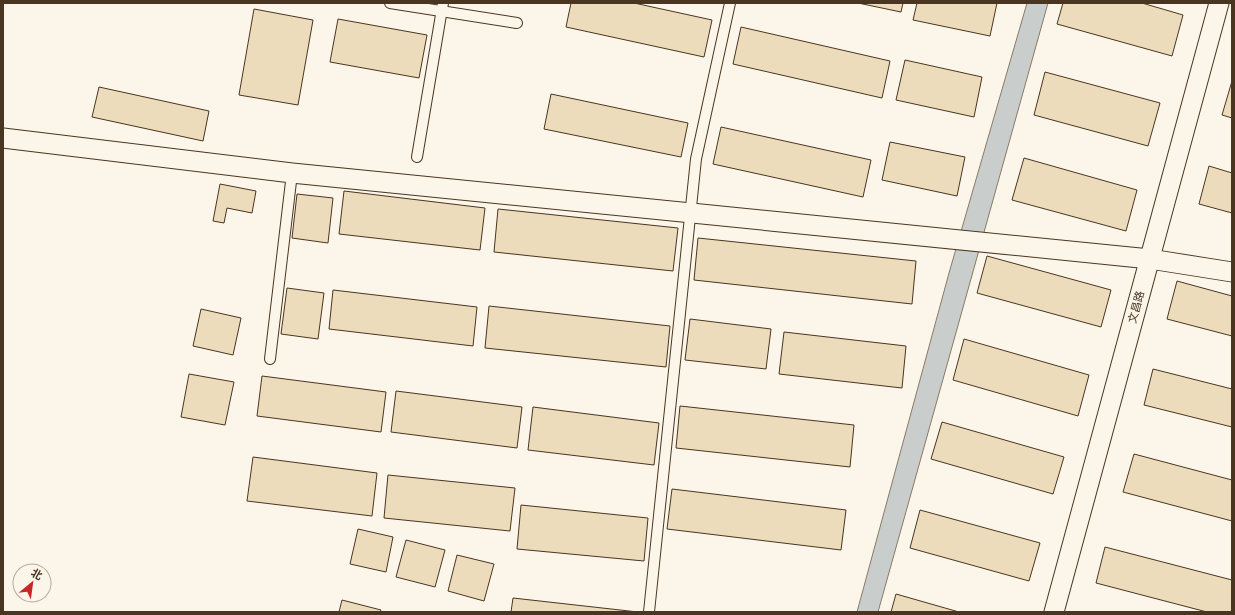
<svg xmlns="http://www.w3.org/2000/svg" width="1235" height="615" viewBox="0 0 1235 615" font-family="'IBM Plex Sans','Noto Sans SC',sans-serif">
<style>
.water{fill:#c9cecd;stroke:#887966}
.building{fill:#ecdcbc;stroke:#4a3520}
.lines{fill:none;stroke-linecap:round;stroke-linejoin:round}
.lane-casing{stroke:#4a3520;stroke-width:12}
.street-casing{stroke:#4a3520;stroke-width:21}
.lane{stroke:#fbf6e9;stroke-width:10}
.street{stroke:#fbf6e9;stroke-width:19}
.labels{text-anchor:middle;stroke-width:3;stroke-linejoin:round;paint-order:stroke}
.street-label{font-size:11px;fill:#4a3520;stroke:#fbf6e9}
</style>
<rect width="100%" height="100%" fill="#fbf6e9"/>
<polygon class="water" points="1027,3 1048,3 878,612 857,612 949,273"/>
<g class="building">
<polygon points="571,3 634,3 712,20 704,57 566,27"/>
<polygon points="858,3 903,3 901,12"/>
<polygon points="917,3 997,3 990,36 913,20"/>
<polygon points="1063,3 1142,3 1183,15 1172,56 1057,24"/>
<polygon points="254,9 313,20 298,105 239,95"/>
<polygon points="338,19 427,35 419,78 330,62"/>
<polygon points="741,27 890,61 882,98 733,64"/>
<polygon points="905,60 982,77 974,117 896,100"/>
<polygon points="1045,72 1160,103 1148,146 1034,115"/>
<polygon points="1232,81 1232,118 1222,115"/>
<polygon points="99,87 209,111 203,141 92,117"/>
<polygon points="551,94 688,123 681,157 544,129"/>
<polygon points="721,127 871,160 863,197 713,164"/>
<polygon points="890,142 965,157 957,196 882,180"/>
<polygon points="1024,158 1137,190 1126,231 1012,200"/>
<polygon points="1209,166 1232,173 1232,213 1199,204"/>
<polygon points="220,184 256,191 252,213 227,208 224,223 213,221"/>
<polygon points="344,191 485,208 480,250 339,234"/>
<polygon points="297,194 333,198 328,243 292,238"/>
<polygon points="498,209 678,228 673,271 494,252"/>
<polygon points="698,238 916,261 912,304 694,280"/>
<polygon points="987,256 1111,290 1101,327 977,293"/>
<polygon points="1177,281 1232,296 1232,336 1167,319"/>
<polygon points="287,288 324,293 318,339 281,334"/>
<polygon points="333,290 477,307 473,346 329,329"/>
<polygon points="489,306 670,326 666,367 485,348"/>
<polygon points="201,309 241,318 233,355 193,346"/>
<polygon points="690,319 771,329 766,369 685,360"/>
<polygon points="784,332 906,346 902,388 779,374"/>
<polygon points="964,339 1089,375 1078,416 953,380"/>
<polygon points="1153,369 1232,389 1232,427 1144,405"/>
<polygon points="189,374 234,382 225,425 181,417"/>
<polygon points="262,376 386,392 381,432 257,416"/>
<polygon points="396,391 522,407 517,448 391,432"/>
<polygon points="680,406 854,425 850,467 676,448"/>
<polygon points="533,407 659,423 654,465 528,450"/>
<polygon points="942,422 1064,457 1053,494 931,459"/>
<polygon points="1134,454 1232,480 1232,521 1123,492"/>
<polygon points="253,457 377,473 372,516 247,501"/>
<polygon points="388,475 515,488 510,531 384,518"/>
<polygon points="672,489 846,510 841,550 667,529"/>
<polygon points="521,505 648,518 644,561 517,549"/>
<polygon points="920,510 1040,543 1029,581 910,548"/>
<polygon points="358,529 393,537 386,572 350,564"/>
<polygon points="406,540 445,550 435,587 396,577"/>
<polygon points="1105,547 1232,580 1232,612 1207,612 1096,583"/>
<polygon points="457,555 494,564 484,601 448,591"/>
<polygon points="896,594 959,612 891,612"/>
<polygon points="513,598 638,612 511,612"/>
<polygon points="342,600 381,610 380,612 339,612"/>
</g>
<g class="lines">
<g class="lane-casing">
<g id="lane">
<polyline points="390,3 517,23"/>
<polyline points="417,157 443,3"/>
<polyline points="270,359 292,173"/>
<polyline points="649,612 696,159 730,3"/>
</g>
</g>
<g class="street-casing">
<g id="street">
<polyline points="3,138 292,173 1150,259 1232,272"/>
<polyline points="1054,612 1219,3"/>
</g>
</g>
<use href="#lane" class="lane"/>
<use href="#street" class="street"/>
</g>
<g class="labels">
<g class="street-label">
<text transform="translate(1136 307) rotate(-75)" y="4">文昌路</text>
</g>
</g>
<rect width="1235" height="615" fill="none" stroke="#4a3520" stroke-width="8"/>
<g transform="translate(32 583) rotate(29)"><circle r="19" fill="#fbf6e9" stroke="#b4a999"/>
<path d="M0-3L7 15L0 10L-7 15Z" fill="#c62828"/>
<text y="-6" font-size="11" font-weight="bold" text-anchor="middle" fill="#4a3520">北</text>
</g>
</svg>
